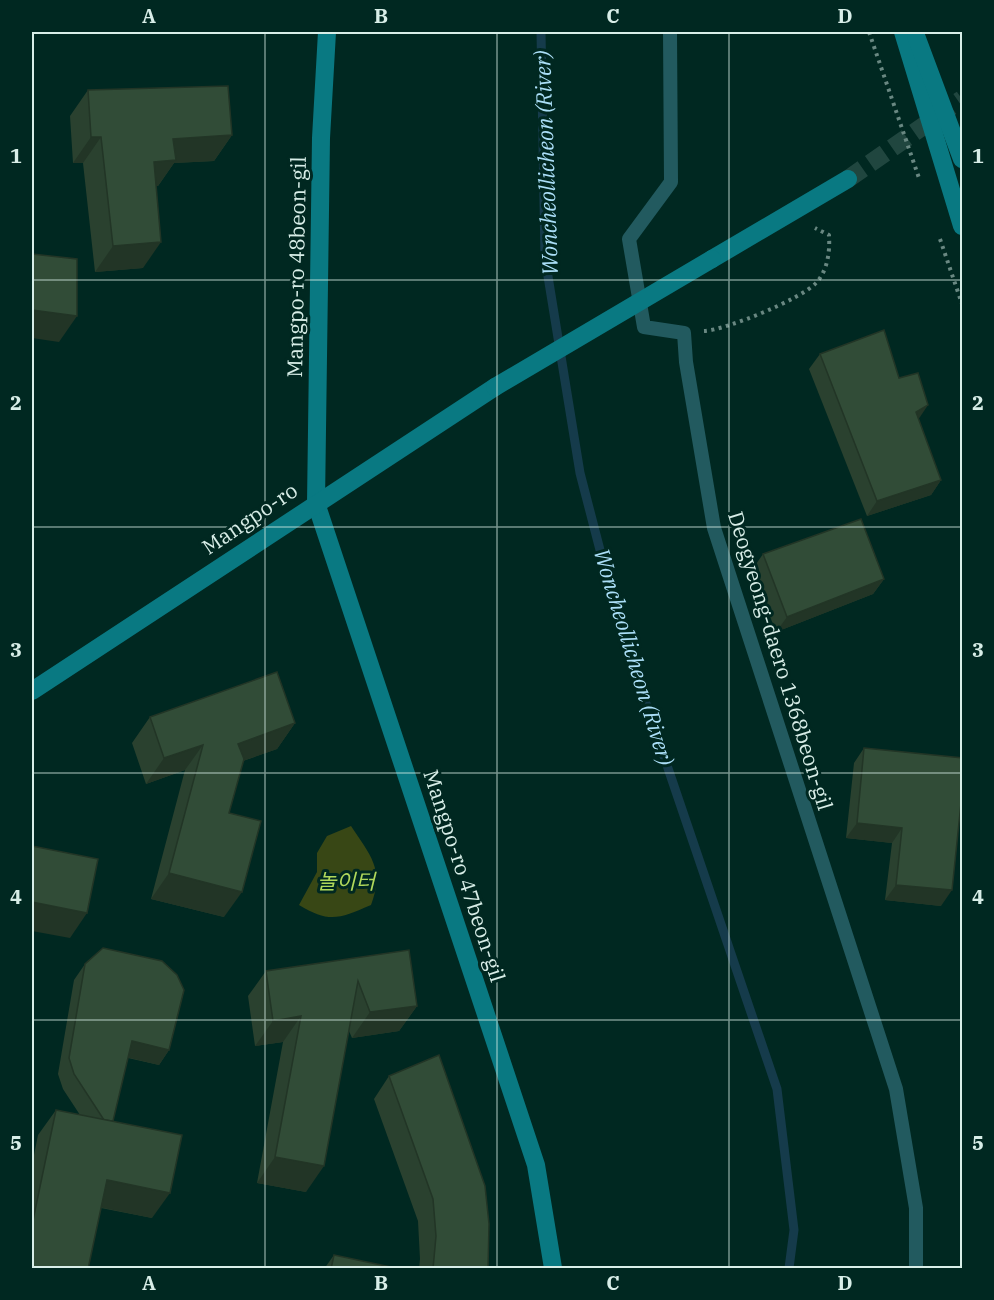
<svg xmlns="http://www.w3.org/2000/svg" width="994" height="1300" viewBox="0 0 994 1300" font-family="'IBM Plex Serif','Noto Sans KR',serif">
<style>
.green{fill:#384715}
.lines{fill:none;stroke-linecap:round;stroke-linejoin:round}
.stream{stroke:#153b4b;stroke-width:9}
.secondary-tunnel{stroke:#20463f;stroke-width:18;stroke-dasharray:18 9;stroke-linecap:butt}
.path{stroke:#698882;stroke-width:4;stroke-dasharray:3 4.5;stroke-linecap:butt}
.lane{stroke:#225a5f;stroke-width:14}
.secondary{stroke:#097982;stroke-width:18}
.secondary-bridge{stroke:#097982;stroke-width:18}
.wall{fill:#2a412f}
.shaded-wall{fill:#223526}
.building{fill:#314c37;stroke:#223526;stroke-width:1.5}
.grid{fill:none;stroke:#d8eee8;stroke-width:1.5;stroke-opacity:0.55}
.labels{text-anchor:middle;stroke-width:6;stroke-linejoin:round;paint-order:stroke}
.street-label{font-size:21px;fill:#d8eee8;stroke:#002821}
.park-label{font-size:21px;font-style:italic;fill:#b0d85b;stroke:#002821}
.water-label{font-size:22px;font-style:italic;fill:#abdff8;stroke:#002821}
.neatline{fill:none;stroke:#d8eee8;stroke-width:2}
.grid-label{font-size:20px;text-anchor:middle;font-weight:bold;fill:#d8eee8}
</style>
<rect width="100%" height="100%" fill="#002821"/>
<path class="green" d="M 351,826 C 370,855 385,869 371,905 C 340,918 330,924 299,905 L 317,872 L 317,853 L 327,836 Z"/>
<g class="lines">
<polyline class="stream" points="541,32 545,258 580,473 620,627 777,1089 794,1230 789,1268"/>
<polyline class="secondary-tunnel" points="848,179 962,99"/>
<g class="path">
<polyline points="869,32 920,181"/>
<polyline points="940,239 962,304"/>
<path d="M 704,331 C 726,330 801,299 816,283 C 828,270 830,251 829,235 L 815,228"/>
</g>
<polyline class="lane" points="670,32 671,182 629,239 644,327 684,333 686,362 714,528 896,1089 916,1208 916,1268"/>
<g class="secondary">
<polyline points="327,32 321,138 316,503 536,1165 553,1268"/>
<polyline points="903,32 962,226"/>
<polyline points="916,36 962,159"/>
<polyline points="712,259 848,179"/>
<polyline points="32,691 495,387"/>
</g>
<polyline class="secondary-bridge" points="495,387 712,259"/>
</g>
<g class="wall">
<polygon points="88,90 232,135 214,161 174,163 158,186 156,186 143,268 95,272 83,163 73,163 70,116"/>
<polygon points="820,354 899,378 918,419 941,480 931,495 867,516 809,369"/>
<polygon points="763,554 884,579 873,594 776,632 752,570"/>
<polygon points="150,717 295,723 277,749 243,761 229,813 224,917 151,899 185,770 146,784 132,743"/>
<polygon points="864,748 941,906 885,900 892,843 846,838 854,763"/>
<polygon points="409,950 417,1006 399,1031 352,1038 349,1031 306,1192 257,1183 283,1042 255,1046 248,996 266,971"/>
<polygon points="85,964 169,1050 159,1065 128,1058 113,1121 152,1218 101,1208 32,1269 32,1165 38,1135 56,1110 80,1115 63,1089 58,1074 74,980"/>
<polygon points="389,1076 488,1269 419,1269 420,1259 418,1221 374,1099"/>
<polygon points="334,1255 400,1269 324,1269"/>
</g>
<g class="shaded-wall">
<polygon points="232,135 214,161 174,163 158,186 136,187 154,162 173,139"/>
<polygon points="91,137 101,137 83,163 73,163"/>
<polygon points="161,242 143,268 95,272 113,246"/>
<polygon points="32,310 77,316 59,342 32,338"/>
<polygon points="928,405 918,420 916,412"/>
<polygon points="941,480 931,495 867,516 877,501"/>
<polygon points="884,579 873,594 776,632 787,617"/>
<polygon points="295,723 277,749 220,769 238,744"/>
<polygon points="203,745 185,770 146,784 164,758"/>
<polygon points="857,823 902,828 892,843 846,838"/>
<polygon points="169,873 242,892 224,917 151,899"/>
<polygon points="896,885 952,890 941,906 885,900"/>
<polygon points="32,902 87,913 70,938 32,931"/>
<polygon points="417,1006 399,1031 352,1038 370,1012"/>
<polygon points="301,1016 283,1042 255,1046 273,1021"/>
<polygon points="132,1041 169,1050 159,1065 122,1056"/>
<polygon points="275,1157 324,1166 306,1192 257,1183"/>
<polygon points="107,1180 170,1193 152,1218 89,1205"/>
</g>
<g class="building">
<polygon points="228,86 232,135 173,139 176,160 154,162 161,242 113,246 101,137 91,137 88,90"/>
<polygon points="32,254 77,259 77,316 32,310"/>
<polygon points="884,330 899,378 918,373 928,405 916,412 941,480 877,501 820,354"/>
<polygon points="861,519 884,579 787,617 763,554"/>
<polygon points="277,672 295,723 238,744 244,759 229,813 261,821 242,892 169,873 203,745 164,758 150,717"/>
<polygon points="864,748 963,758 963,784 952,890 896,885 902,828 857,823"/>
<polygon points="32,846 98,859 87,913 32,902"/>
<polygon points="103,948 162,961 177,975 184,990 169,1050 132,1041 113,1121 104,1120 74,1074 69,1058 85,964"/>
<polygon points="409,950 417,1006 370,1012 358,981 324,1166 275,1157 301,1016 273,1021 266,971"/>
<polygon points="439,1055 485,1186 489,1224 488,1269 433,1269 436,1236 433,1199 389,1076"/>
<polygon points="56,1110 182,1135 170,1193 107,1180 88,1269 32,1269 32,1225"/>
<polygon points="334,1255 400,1269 331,1269"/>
</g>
<path class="grid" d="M 265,32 L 265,1268M 497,32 L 497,1268M 729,32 L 729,1268M 32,280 L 962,280M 32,527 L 962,527M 32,773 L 962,773M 32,1020 L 962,1020"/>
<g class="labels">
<g class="street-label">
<text transform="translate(297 267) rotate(-89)" y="7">Mangpo-ro 48beon-gil</text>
<text transform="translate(250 519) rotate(-34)" y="7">Mangpo-ro</text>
<text transform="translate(780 661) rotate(73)" y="7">Deogyeong-daero 1368beon-gil</text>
<text transform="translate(464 876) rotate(72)" y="7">Mangpo-ro 47beon-gil</text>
</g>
<g class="park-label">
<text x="346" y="889">놀이터</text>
</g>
<g class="water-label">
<text transform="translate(546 163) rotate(-92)" y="8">Woncheollicheon (River)</text>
<text transform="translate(634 657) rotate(73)" y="8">Woncheollicheon (River)</text>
</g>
</g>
<rect width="994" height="1300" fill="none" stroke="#002821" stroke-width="66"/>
<rect x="33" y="33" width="928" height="1234" class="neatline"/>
<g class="grid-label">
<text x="149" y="23">A</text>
<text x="381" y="23">B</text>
<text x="613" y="23">C</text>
<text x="845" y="23">D</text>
<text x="16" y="163">1</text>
<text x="978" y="163">1</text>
<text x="16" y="410">2</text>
<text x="978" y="410">2</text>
<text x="16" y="657">3</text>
<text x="978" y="657">3</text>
<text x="16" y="904">4</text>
<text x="978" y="904">4</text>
<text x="16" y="1150">5</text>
<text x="978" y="1150">5</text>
<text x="149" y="1290">A</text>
<text x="381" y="1290">B</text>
<text x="613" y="1290">C</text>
<text x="845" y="1290">D</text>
</g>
</svg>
